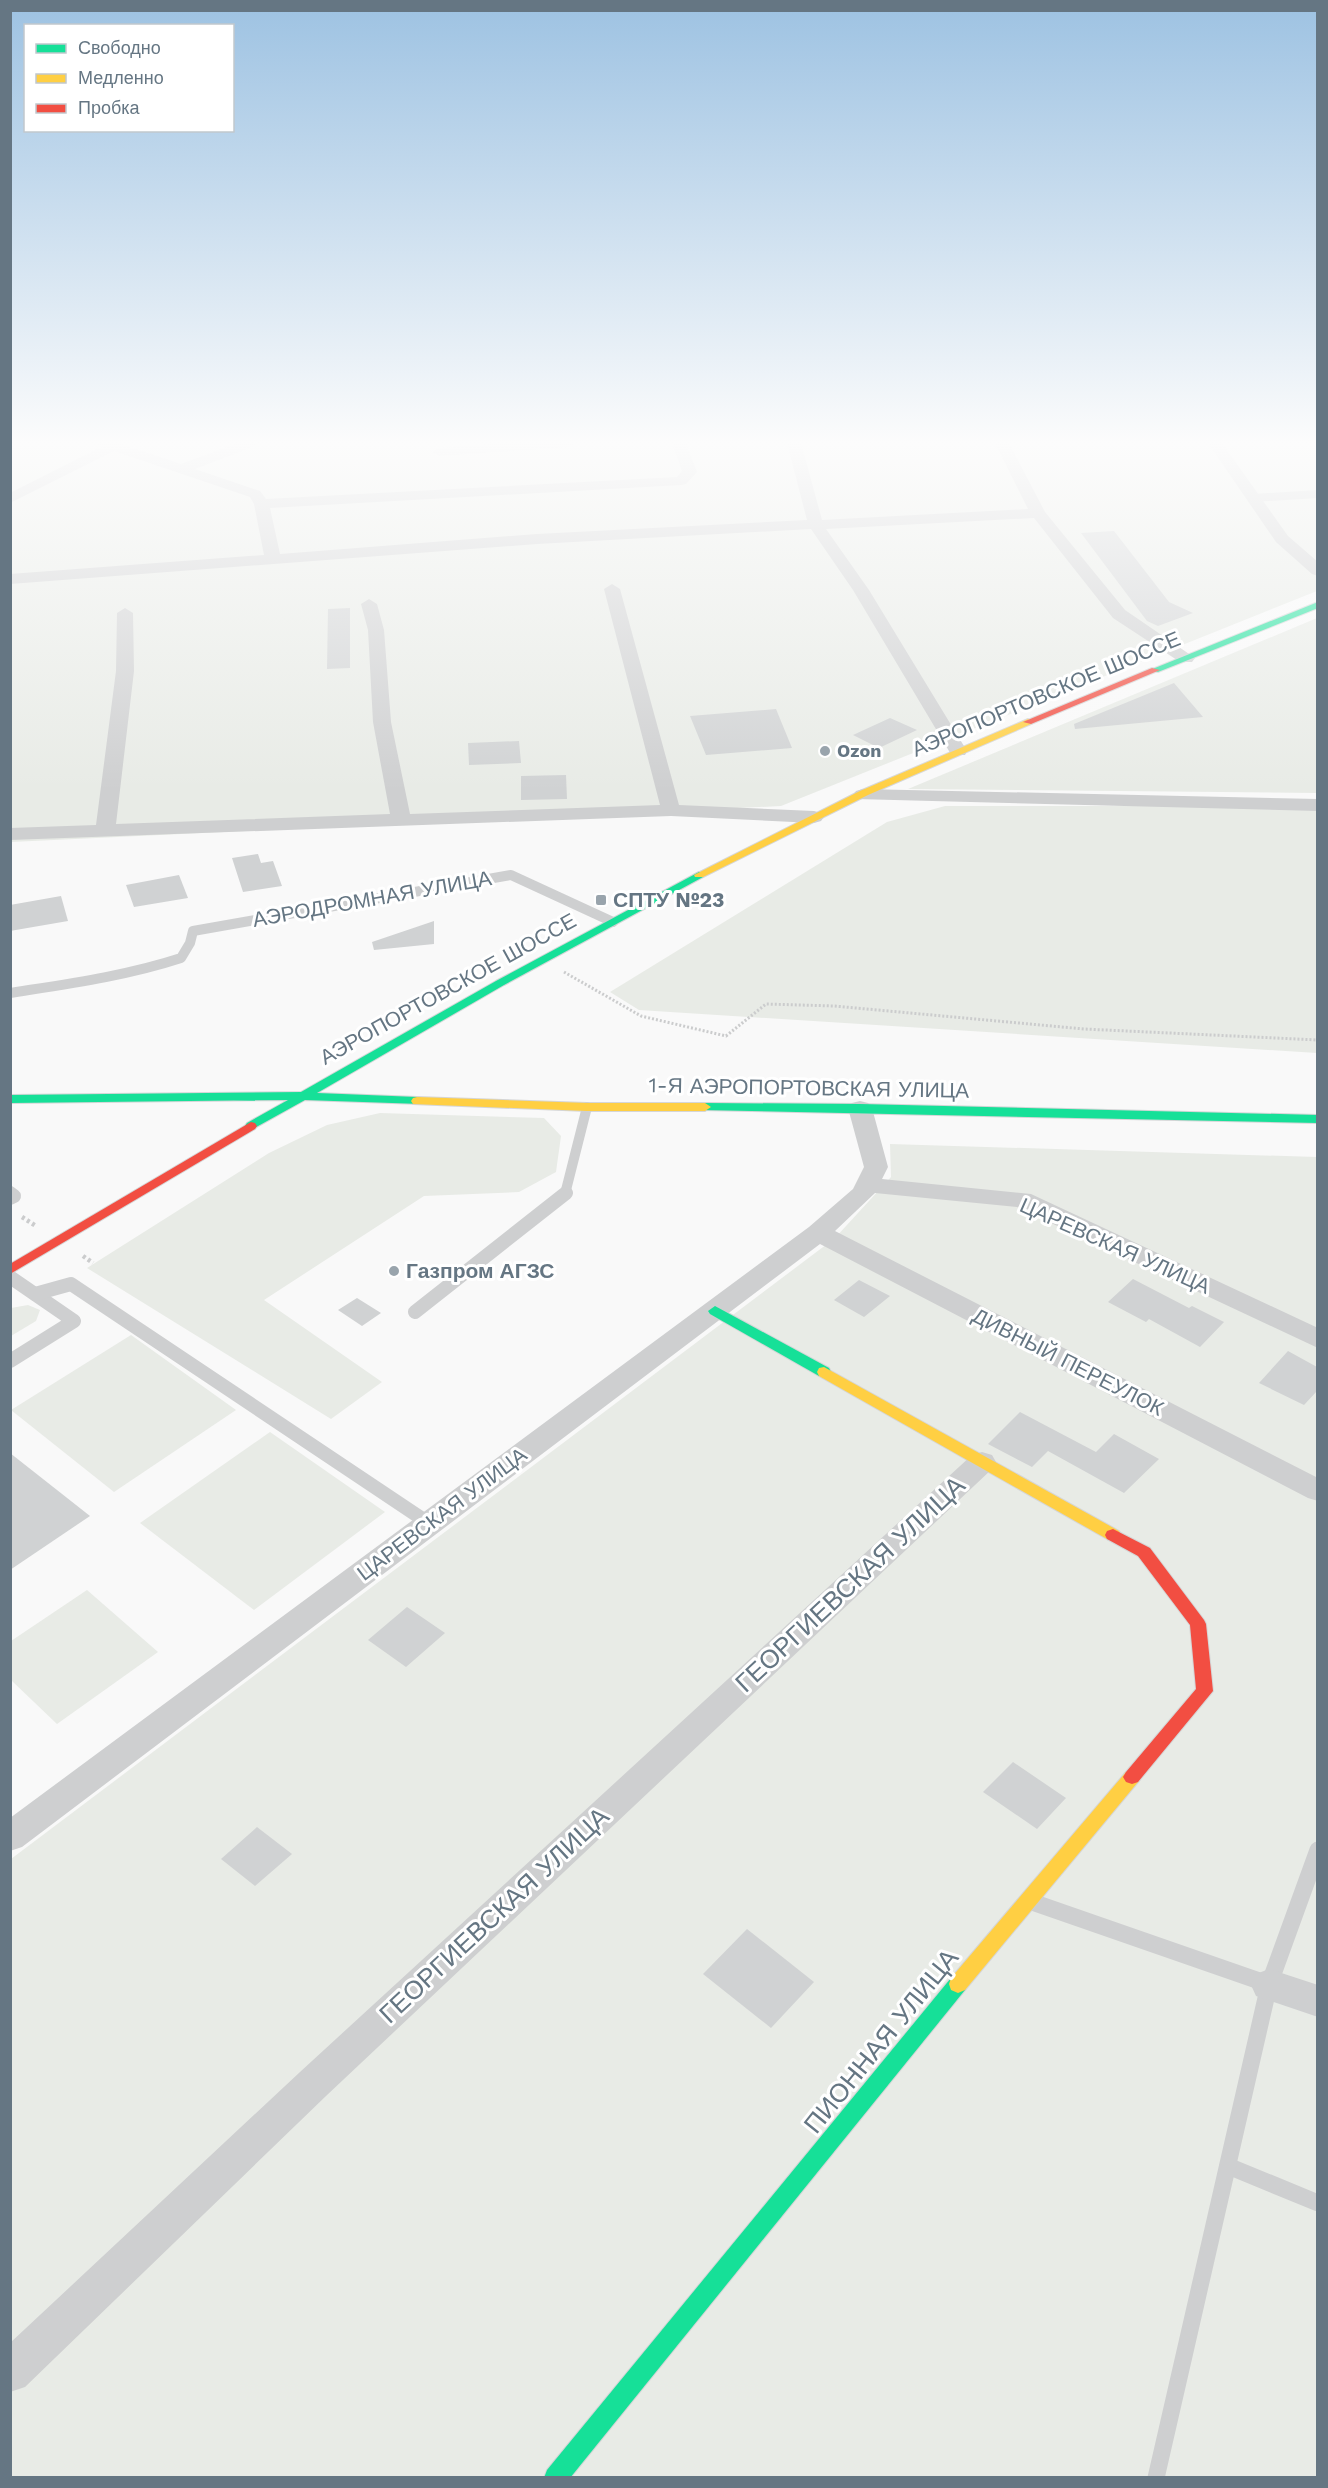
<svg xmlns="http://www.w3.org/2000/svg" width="1328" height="2488" viewBox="0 0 1328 2488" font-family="'Work Sans',sans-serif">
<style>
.green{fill:#e8ebe6}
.building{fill:#d0d2d3}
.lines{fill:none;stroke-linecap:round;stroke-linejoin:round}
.fast-casing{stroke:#d5d6d7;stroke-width:2}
.slow-casing{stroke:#d5d6d7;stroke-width:2}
.jam-casing{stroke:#d5d6d7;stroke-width:2}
.path-far1{stroke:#cbcccd;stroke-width:3;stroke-dasharray:2 2;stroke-linecap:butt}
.path{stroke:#cbcccd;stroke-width:4.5;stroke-dasharray:3 3;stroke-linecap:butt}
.lane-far3{stroke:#cecfd0;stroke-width:8}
.lane-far2{stroke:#cecfd0;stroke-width:10}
.lane-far1{stroke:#cecfd0;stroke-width:14}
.lane{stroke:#cecfd0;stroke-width:17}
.street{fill:#cecfd0;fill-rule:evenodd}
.fast{fill:#16e098;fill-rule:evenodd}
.slow{fill:#ffcf43;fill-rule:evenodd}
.jam{fill:#f24e42;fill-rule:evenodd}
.poi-dot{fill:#99a4ac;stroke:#fff;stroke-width:2}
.labels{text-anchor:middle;stroke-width:6;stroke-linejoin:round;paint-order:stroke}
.far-poi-label{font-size:18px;font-weight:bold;fill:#657683;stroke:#fff;text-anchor:start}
.street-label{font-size:21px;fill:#657683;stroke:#fff}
.poi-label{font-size:21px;font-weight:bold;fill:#657683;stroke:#fff;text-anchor:start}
.near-street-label{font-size:26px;fill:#657683;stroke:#fff}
</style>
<rect width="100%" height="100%" fill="#f9f9f9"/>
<g class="green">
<polygon points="10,443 1317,443 1317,591 781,806 11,842"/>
<polygon points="1317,618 1317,793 908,789"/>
<polygon points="945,806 1317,806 1317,1053 639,1010 610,992 887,822"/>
<polygon points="380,1113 544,1118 561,1136 556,1172 519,1192 424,1196 264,1300 382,1382 331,1419 87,1268 269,1153 327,1125"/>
<polygon points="890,1144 1317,1157 1317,2477 11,2478 11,1859 835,1238 891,1177"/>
<polygon points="28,1305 40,1310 36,1321 11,1336 11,1308"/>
<polygon points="131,1335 236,1410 114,1492 11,1410"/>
<polygon points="270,1432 385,1512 254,1610 140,1523"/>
<polygon points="87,1590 158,1652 57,1724 11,1680 11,1641"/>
</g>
<g class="building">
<polygon points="1114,531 1169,602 1193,613 1158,626 1147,621 1081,533"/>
<polygon points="350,608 350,668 327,669 328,609"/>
<polygon points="1174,683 1203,717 1075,729 1074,724"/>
<polygon points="776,709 792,748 706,755 690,716"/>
<polygon points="890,718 917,730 879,748 853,735"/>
<polygon points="519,741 521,763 469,765 468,743"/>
<polygon points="566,775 567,799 521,800 521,776"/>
<polygon points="258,854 261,863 273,861 282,886 243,892 232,858"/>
<polygon points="179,875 188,898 134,907 126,885"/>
<polygon points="61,896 68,921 10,931 10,905"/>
<polygon points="434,921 434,944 374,950 372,942"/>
<polygon points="1133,1279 1189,1308 1192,1306 1224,1322 1200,1347 1149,1319 1146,1322 1108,1302"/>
<polygon points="859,1280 890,1296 864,1317 834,1300"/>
<polygon points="357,1298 381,1313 362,1326 338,1310"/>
<polygon points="1288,1351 1317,1367 1317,1391 1304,1405 1259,1383"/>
<polygon points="1020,1412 1096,1452 1114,1434 1159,1459 1124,1493 1048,1451 1032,1467 988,1444"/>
<polygon points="10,1453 90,1516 10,1570"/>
<polygon points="407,1607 445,1633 406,1667 368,1640"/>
<polygon points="1013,1762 1066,1798 1037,1829 983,1792"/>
<polygon points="257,1827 292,1854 255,1886 221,1859"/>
<polygon points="747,1929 814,1982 771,2028 703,1974"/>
</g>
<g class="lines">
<g class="fast-casing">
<g id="fast">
<polygon points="1318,602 1318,608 1158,672 1150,670"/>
<polygon points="699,872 703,873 703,877 504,985 317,1093 417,1097 421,1098 423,1101 421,1104 305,1100 251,1130 247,1129 245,1126 247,1123 288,1100 10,1103 10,1095 301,1092 496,981"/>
<polygon points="705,1103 860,1104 1318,1115 1318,1123 701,1110 699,1107"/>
<polygon points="715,1306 829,1368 831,1372 829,1376 819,1376 710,1314 708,1311"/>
<polygon points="958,1975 965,1978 967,1984 965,1990 570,2478 544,2478 547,2470 951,1978"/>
</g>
</g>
<g class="slow-casing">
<g id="slow">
<polygon points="1028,719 1033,722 1031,724 868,795 703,877 695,877 694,875 860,791"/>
<polygon points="417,1097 587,1103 705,1103 711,1107 705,1111 587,1111 413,1104 411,1101 413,1098"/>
<polygon points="824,1367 1119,1531 1121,1535 1119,1539 1113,1541 1107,1539 819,1376 817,1372 819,1368"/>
<polygon points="1132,1770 1138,1772 1141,1777 1138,1782 965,1990 958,1993 951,1990 949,1984 951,1978 1126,1772"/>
</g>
</g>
<g class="jam-casing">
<g id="jam">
<polygon points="1152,668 1160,670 1031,724 1023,722"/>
<polygon points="251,1122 255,1123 257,1126 255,1129 10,1274 10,1264"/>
<polygon points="1113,1529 1150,1548 1204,1620 1206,1624 1213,1691 1138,1782 1132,1784 1126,1782 1123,1777 1126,1772 1196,1689 1190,1625 1138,1556 1107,1539 1105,1535 1107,1531"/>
</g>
</g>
<polyline class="path-far1" points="564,972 641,1016 726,1036 766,1004 834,1006 1084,1029 1318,1040"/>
<g class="path">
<polyline points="22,1217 36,1226"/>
<polyline points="83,1256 93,1263"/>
</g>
<polyline class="lane-far3" points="1253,498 1318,494"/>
<g class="lane-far2">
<path d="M 10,993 C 67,984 126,976 181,958 L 190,943 L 193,931 L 511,875 L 613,922"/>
<polyline points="10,1193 12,1194"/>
<polyline points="565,1194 587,1107"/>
</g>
<g class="lane-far1">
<polyline points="10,1193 14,1196 10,1198"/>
<polyline points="10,1277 74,1321 10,1361"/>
<polyline points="35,1294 71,1284 430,1524"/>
<polyline points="415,1312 566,1193"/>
</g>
<g class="lane">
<polyline points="1035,1903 1268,1984"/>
<polyline points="1228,2166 1318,2203"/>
<polyline points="1156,2478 1269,1985 1318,1850"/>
</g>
<g class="street">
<polygon points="97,443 118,443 181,464 237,443 257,443 255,446 195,469 260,491 266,499 677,477 682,471 672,443 686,443 697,472 686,484 681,485 270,508 280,554 537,534 807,520 787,443 801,443 822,520 1028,509 995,443 1009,443 1045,512 1125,610 1195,658 1192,662 1180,662 1113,618 1034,518 826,529 869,590 967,751 965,755 951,755 949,751 853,590 811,529 537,544 10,584 10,574 264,555 254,504 250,497 114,451 10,503 10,493 101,447"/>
<polygon points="508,443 576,443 569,447 439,456 432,452 439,448"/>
<polygon points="1208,443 1222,443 1288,536 1318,562 1318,576 1312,574 1276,542"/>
<polygon points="612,584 620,589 679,805 814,811 821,813 824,817 821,821 814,823 671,816 10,840 10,828 96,825 116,671 117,613 125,608 133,613 134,671 116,824 390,814 373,722 368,630 361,604 369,599 377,604 384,630 391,722 410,814 660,805 604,589"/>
<polygon points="863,789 1318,799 1318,811 856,799 853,795 856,791"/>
<polygon points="860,1101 868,1103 872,1108 888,1167 882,1179 1031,1194 1318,1328 1318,1348 1017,1207 875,1193 835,1231 1318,1478 1318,1501 1308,1498 820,1244 22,1847 10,1851 10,1818 809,1227 853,1189 864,1167 848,1108 852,1103"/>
<polygon points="982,1452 992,1455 996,1462 992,1469 326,2096 25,2387 10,2392 10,2343 300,2072 972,1455"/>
<polygon points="1269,1969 1318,1985 1318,2017 1256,1996 1251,1985 1256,1974"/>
</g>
<use href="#fast" class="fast"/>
<use href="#slow" class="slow"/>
<use href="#jam" class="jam"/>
</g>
<linearGradient id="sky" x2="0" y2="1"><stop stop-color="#9dc2e2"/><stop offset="0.56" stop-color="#fcfcfc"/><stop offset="1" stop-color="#fcfcfc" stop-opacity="0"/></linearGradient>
<rect width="1328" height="791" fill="url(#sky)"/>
<g class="poi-dot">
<circle cx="825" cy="751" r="6"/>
<rect x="595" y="894" width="12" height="12" rx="3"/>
<circle cx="394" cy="1271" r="6"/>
</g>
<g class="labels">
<g class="far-poi-label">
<text x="837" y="757">Ozon</text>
</g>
<g class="street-label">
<text transform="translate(1046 694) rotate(-23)" y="7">АЭРОПОРТОВСКОЕ ШОССЕ</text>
<text transform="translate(372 899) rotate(-10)" y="7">АЭРОДРОМНАЯ УЛИЦА</text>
<text transform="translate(448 989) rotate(-29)" y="7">АЭРОПОРТОВСКОЕ ШОССЕ</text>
<text transform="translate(809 1088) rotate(1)" y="7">1-Я АЭРОПОРТОВСКАЯ УЛИЦА</text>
<text transform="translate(1115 1246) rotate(24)" y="7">ЦАРЕВСКАЯ УЛИЦА</text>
<text transform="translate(1068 1362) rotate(27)" y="7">ДИВНЫЙ ПЕРЕУЛОК</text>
<text transform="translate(442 1514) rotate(-37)" y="7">ЦАРЕВСКАЯ УЛИЦА</text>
</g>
<g class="poi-label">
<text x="613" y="907">СПТУ №23</text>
<text x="406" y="1278">Газпром АГЗС</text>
</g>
<g class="near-street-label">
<text transform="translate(850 1584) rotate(-43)" y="9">ГЕОРГИЕВСКАЯ УЛИЦА</text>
<text transform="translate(494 1915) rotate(-43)" y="9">ГЕОРГИЕВСКАЯ УЛИЦА</text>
<text transform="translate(881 2041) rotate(-51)" y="9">ПИОННАЯ УЛИЦА</text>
</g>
</g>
<rect width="1328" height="2488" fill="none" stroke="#657683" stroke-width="24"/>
<rect x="24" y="24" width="210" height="108" fill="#ffffff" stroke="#c1c8cd" stroke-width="1.5"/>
<rect x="36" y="44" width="30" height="9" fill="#16e098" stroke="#c1c8cd" stroke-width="1.5"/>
<text x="78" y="54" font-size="18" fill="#657683">Свободно</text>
<rect x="36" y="74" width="30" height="9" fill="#ffcf43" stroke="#c1c8cd" stroke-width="1.5"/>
<text x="78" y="84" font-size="18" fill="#657683">Медленно</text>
<rect x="36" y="104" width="30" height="9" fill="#f24e42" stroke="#c1c8cd" stroke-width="1.5"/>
<text x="78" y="114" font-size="18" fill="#657683">Пробка</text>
</svg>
